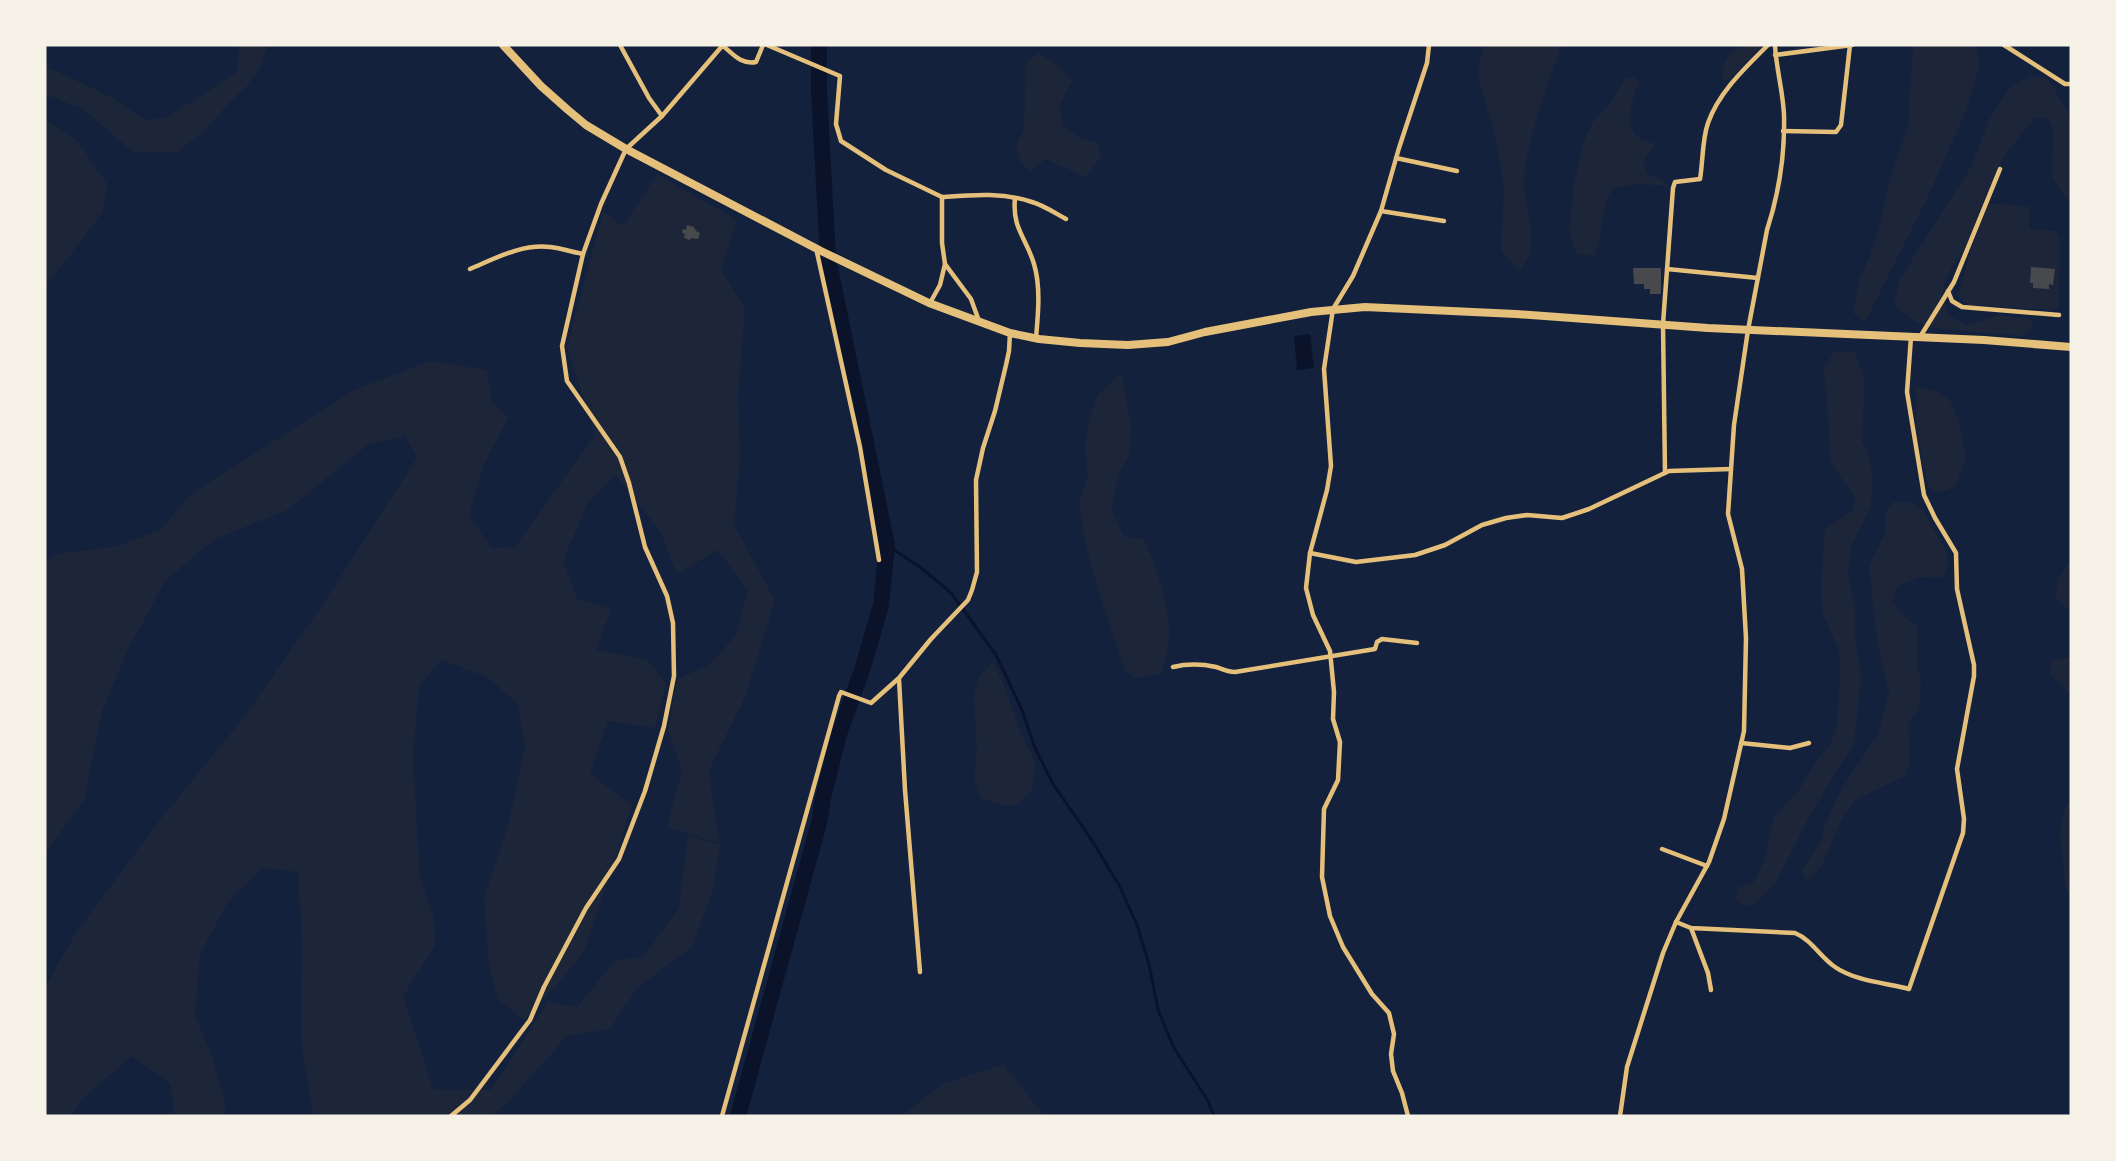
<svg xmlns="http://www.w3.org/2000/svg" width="2116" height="1161" viewBox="0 0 2116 1161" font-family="'Fira Sans',sans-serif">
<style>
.green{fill:#1d2539}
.water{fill:#0b132b}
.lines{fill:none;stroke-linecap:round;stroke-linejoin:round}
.stream{stroke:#0b132b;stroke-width:3}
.river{stroke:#0b132b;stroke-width:16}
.building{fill:#48494c}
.minor{stroke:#e5c07b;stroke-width:4.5}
.primary{stroke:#e5c07b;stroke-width:8}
</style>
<rect width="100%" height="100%" fill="#14213d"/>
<g class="green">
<polygon points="239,45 268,45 260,67 248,85 227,105 206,130 177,152 133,152 84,110 45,94 45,66 111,97 146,120 166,118 237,72"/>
<path d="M 1484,45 L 1562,45 C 1548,82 1529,136 1524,174 C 1522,199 1534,222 1531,247 C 1530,256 1523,265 1520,272 L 1501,250 L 1504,187 L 1496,138 L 1481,88 L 1478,69 Z"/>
<path d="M 1747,45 L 1763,45 L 1727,81 L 1722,79 C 1725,55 1726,54 1747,45 Z"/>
<polygon points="1913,45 1976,45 1980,65 1967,108 1927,199 1865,322 1853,313 1859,279 1869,259 1881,222 1888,185 1908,126"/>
<polygon points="1039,53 1056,64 1072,81 1059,106 1063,127 1083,139 1097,142 1102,156 1086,177 1045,159 1031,172 1021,162 1016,146 1024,129 1026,62"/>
<polygon points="2030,76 2048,78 2071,118 2071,205 2052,177 2053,129 2048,118 2035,118 2010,148 1997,168 1978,213 1972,237 1951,269 1944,282 1946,314 1967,325 1999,315 2030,319 2033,328 2021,336 1933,328 1915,322 1894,305 1899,280 1971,167 1989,120 2009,88"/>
<path d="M 1626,77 L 1636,78 L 1639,82 C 1633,97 1623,125 1638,137 C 1643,141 1650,141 1655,145 C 1646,159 1640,157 1648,175 L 1661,179 L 1669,186 L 1638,184 L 1613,188 C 1599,210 1604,232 1595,256 L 1577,254 L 1569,232 L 1574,183 L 1583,143 L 1593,122 L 1607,108 Z"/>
<polygon points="45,120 77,140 107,184 103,211 65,262 45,285"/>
<polygon points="657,174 737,220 721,270 745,308 738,398 740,457 734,525 775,600 745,697 709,770 719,843 667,827 682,770 668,731 677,679 709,665 736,635 748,590 718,550 677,574 660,531 616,475 589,500 563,561 577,599 611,609 596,650 646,659 666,683 655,728 608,721 590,773 632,806 585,949 561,981 524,1020 498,999 489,964 484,898 508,826 525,747 518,705 489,678 442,660 419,686 413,755 420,878 434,918 435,946 403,996 433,1089 491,1090 548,1002 577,1007 616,960 643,957 679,908 688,835 720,845 713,889 692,947 637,988 610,1029 567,1036 509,1101 492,1116 313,1116 301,1039 302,941 298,872 263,868 229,900 200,954 195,1016 212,1056 226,1106 223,1116 174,1116 171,1084 132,1056 83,1098 72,1116 45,1116 45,987 76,933 159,821 245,716 321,607 417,458 405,436 369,444 287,510 215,539 166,580 129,647 102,711 84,800 45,853 45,561 61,553 114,547 160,530 191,494 354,390 430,361 487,370 492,403 509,417 484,464 469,515 491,548 515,547 595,435 567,347 603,212 623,226"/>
<polygon points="1988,203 2030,207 2029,229 2056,231 2060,239 2059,307 2054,310 1969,305 1958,297 1969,256"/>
<path d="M 1854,351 L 1865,380 L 1862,444 L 1867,448 L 1873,479 L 1871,506 L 1852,544 L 1848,573 L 1855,608 L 1855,636 L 1861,678 L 1854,743 L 1810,815 L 1777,880 L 1764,896 L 1750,906 L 1743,905 L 1735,899 L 1740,887 L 1754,882 L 1765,859 L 1774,817 L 1798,791 L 1818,759 L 1829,746 L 1836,730 L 1840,680 L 1839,650 L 1823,614 L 1821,589 L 1825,529 L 1852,511 L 1856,500 C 1850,485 1837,476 1831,461 L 1824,368 L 1834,352 Z"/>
<path d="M 1121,373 L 1131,424 L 1129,454 L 1118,476 L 1111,509 L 1124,537 L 1144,539 C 1157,570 1171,607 1169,641 C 1168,652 1164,663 1162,674 L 1135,678 L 1125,671 L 1103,605 L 1086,547 L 1079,501 L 1088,477 L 1085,445 L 1090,416 L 1098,395 Z"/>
<polygon points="1916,386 1940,393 1950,400 1959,422 1966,458 1955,487 1938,493 1928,486 1916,427"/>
<polygon points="1893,502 1910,502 1922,509 1947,552 1948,566 1942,578 1919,577 1897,586 1892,602 1907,619 1918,627 1917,665 1921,681 1919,708 1908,722 1910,762 1905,776 1855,800 1842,819 1821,867 1807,881 1802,870 1822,839 1824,827 1842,788 1878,734 1889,693 1877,641 1869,566 1885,534 1885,513"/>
<polygon points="2071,547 2071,613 2056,599 2058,579 2069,562"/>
<polygon points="2071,657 2071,695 2050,674 2052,661"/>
<polygon points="993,662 1006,690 1020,731 1035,762 1032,790 1017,805 1002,805 980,798 974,777 977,750 974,697 979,677"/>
<path d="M 2071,796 L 2071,897 C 2064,887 2065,881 2064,870 C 2061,836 2055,829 2071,796 Z"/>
<polygon points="1004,1064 1044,1116 901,1116 943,1084"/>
</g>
<polygon class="water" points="1310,334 1314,368 1297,370 1294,336"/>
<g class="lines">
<polyline class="stream" points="887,545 924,570 952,594 996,655 1022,710 1035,748 1053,784 1091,839 1119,885 1137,925 1149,964 1158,1010 1174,1048 1208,1101 1214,1116"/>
<polyline class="river" points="738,1116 819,823 823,798 839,734 863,667 881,605 887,545 828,258 819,92 819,45"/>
</g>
<g class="building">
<polygon points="687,225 694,227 696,231 700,233 698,239 691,238 690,240 684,238 685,234 682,233 683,229 686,230"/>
<polygon points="2031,267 2055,269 2053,285 2049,284 2049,289 2033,288 2033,283 2030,283"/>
<polygon points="1633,268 1661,268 1661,294 1650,294 1650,289 1644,289 1644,284 1634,284"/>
</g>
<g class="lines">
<g class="minor">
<polyline points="620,45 649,98 662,116"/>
<path d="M 722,45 C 733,54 741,65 756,62 L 763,45"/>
<polyline points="767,45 840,76 836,124 841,141 886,170 942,197 942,243 945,264 971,299 979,321"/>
<polyline points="2004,45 2065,84 2071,84"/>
<polyline points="1775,55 1852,45"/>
<polyline points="1783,131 1836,132 1841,125 1850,45"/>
<polyline points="1396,158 1457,171"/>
<path d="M 942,197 C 971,195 1003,192 1032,202 C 1043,205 1055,213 1066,219"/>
<path d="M 1015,198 C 1012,229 1026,237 1034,264 C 1041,287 1038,315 1036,338"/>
<polyline points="1381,211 1444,221"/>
<polyline points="816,248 860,447 879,560"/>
<path d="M 470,269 C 496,258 521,244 550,247 C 561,248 572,252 583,254"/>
<polyline points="1667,269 1758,278"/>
<polyline points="1948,291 1952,301 1962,307 2059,315"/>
<polyline points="930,303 940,285 945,264"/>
<polyline points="1920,337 1954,282 2000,169"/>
<path d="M 1665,473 L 1663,324 L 1673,188 L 1675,182 L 1700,179 C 1703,162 1702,140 1708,123 C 1719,92 1745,68 1768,45"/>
<polyline points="1310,553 1356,562 1415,555 1445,545 1482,525 1506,518 1527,515 1562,518 1589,509 1669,471 1731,469"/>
<path d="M 1173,667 C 1186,664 1202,664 1216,667 C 1223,669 1227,672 1235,672 L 1375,649 L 1377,642 L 1382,639 L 1417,643"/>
<polyline points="899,679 905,790 920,972"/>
<polyline points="1741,743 1790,748 1809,743"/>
<polyline points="1662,849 1707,866"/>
<path d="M 1676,922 L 1691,928 L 1795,933 C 1812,940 1820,957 1835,967 C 1855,981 1886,983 1909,989 L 1963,833 L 1964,819 L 1957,769 L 1974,676 L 1974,665 L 1957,589 L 1956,553 L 1935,518 L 1924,495 L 1907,392 L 1911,337"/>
<polyline points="1691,928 1708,973 1711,990"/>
<polyline points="451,1116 470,1100 530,1020 544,987 586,908 619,859 645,791 664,726 674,676 673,623 667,596 645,547 629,483 620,457 567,381 562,346 583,254 601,204 626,149 662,116 723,45"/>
<polyline points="722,1116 839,696 841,692 871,703 899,678 931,639 968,600 972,590 977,572 976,480 983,448 995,411 1006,365 1009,351 1010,333"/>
<polyline points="1408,1116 1402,1093 1393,1071 1391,1054 1394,1034 1389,1013 1372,994 1343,947 1330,916 1322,877 1324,809 1338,780 1340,742 1333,719 1334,692 1330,651 1313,615 1306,588 1310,553 1327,490 1331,466 1324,369 1333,309 1353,276 1381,211 1399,148 1427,63 1429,45"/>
<path d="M 1620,1116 L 1627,1067 L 1663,953 L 1676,922 L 1709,862 L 1724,819 L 1744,731 L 1746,638 L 1742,569 L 1728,514 L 1734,425 L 1748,330 L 1767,230 C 1779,193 1785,154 1784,115 C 1783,91 1776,68 1775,45"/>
</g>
<polyline class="primary" points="503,45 541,86 568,110 586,125 626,149 821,251 929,303 1010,333 1039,339 1080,343 1128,345 1168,342 1205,332 1311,312 1365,307 1516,314 1708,328 1984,340 2071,347"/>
</g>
<rect width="2116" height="1161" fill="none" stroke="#f6f1e7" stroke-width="93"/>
</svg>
